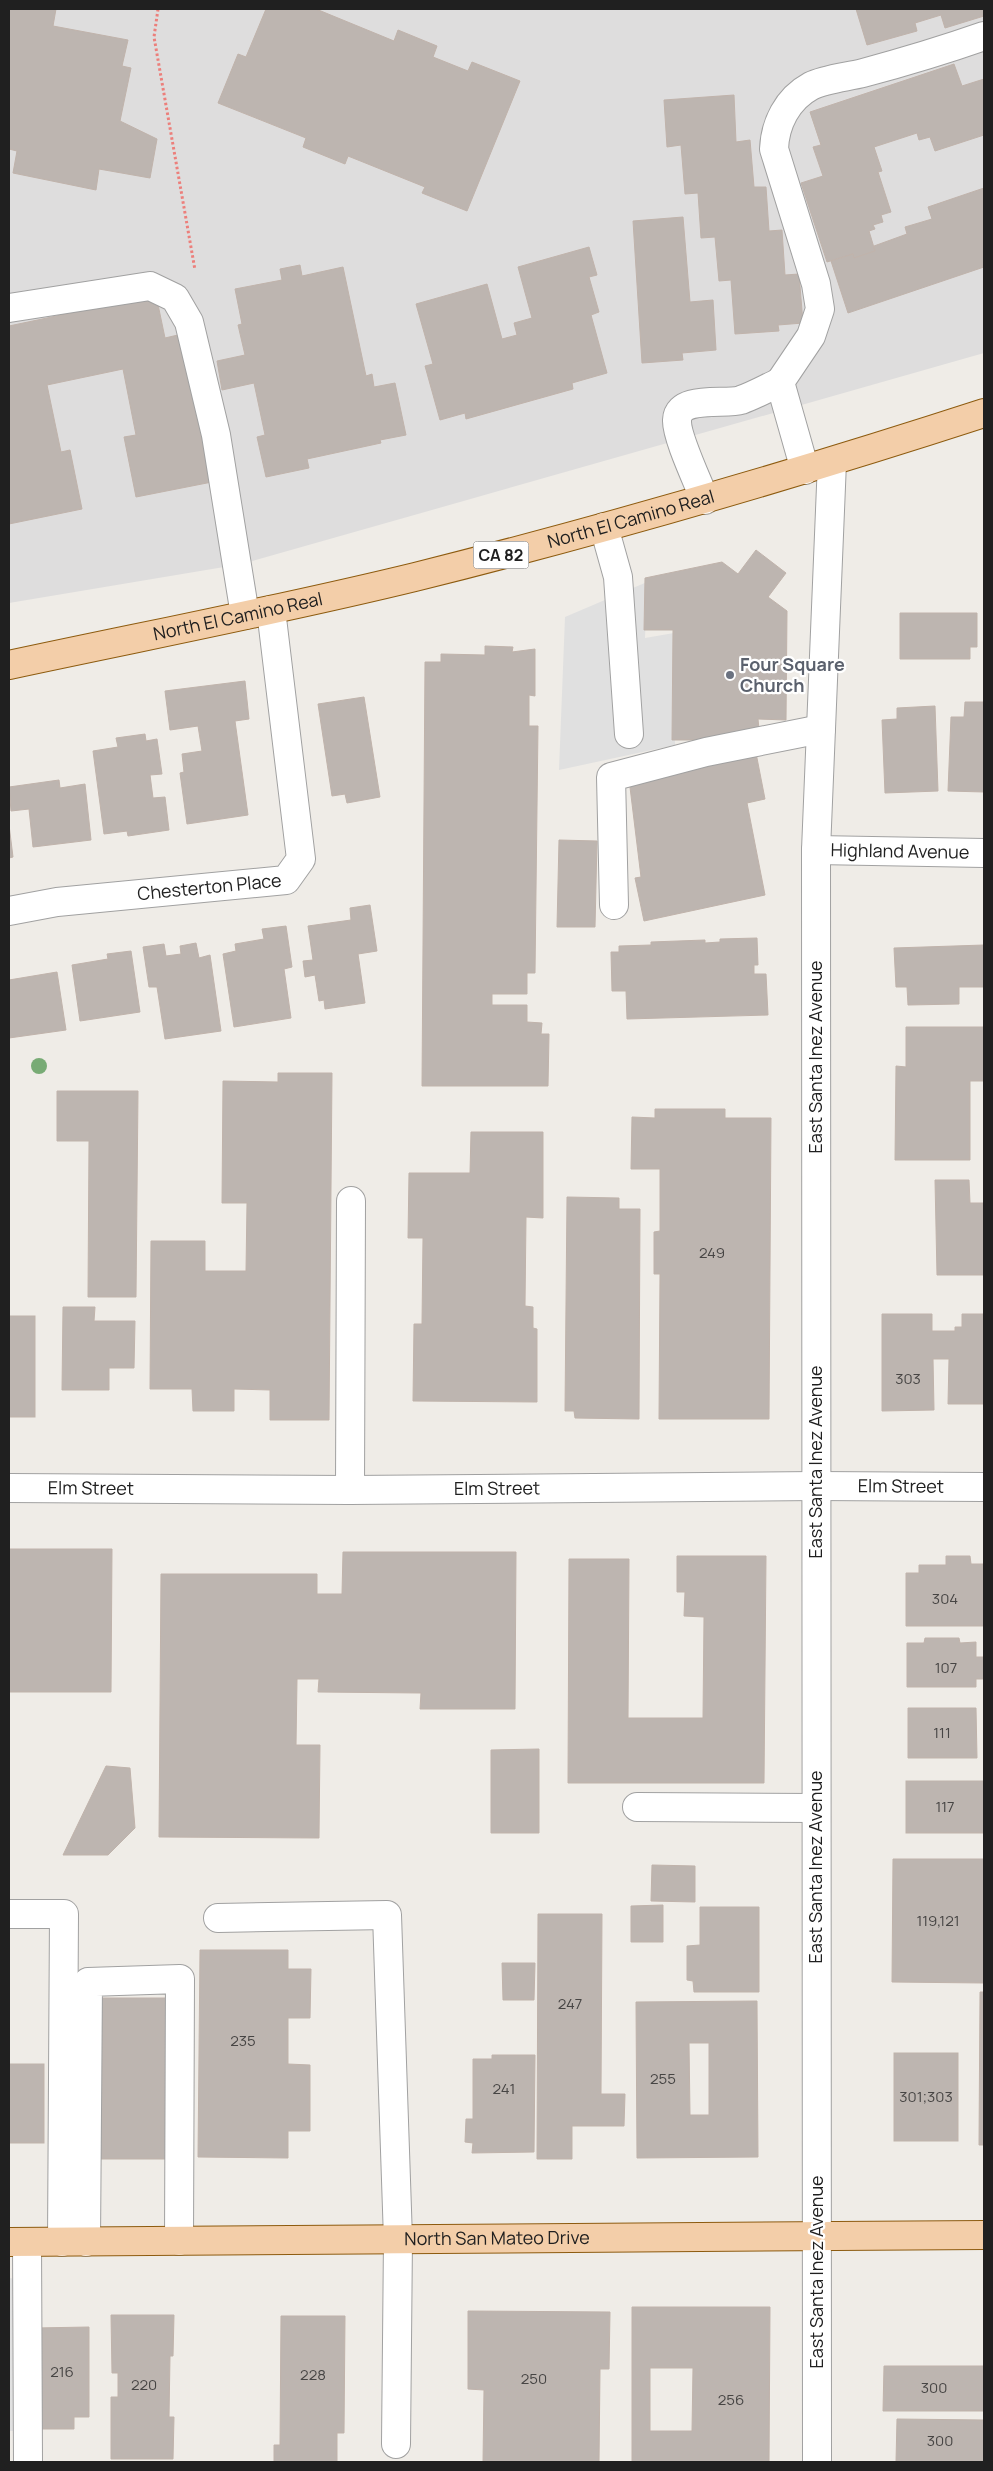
<svg xmlns="http://www.w3.org/2000/svg" width="993" height="2471" viewBox="0 0 993 2471" font-family="Manrope,sans-serif">
<style>
.residential{fill:#dedddd}
.parking{fill:#e0e0e0}
.building{fill:#bdb5b0;stroke:#c0b3ab;fill-rule:evenodd}
.lines{fill:none;stroke-linecap:round;stroke-linejoin:round}
.minor-casing{stroke:#a1a1a1;stroke-width:30}
.major-casing{stroke:#8d5b0f;stroke-width:30}
.path{stroke:#ec7f7b;stroke-width:3;stroke-dasharray:2.5 2.5;stroke-linecap:butt}
.minor{stroke:#fff;stroke-width:28}
.major{stroke:#f3cea9;stroke-width:28}
.tree{fill:#78ab75}
.worship-dot{fill:#6b7280;stroke:#fff;stroke-width:2}
.labels{text-anchor:middle;stroke-width:4.5;stroke-linejoin:round;paint-order:stroke}
.number-label{font-size:15px;fill:#474544}
.shield{fill:#fff;stroke:#636363;stroke-width:1}
.shield-label{font-size:16px;font-weight:bold;fill:#202020}
.street-label{font-size:18px;fill:#202020;stroke:#fff}
.worship-label{font-size:18px;font-weight:bold;fill:#5b616d;stroke:#fff;text-anchor:start}
</style>
<rect width="100%" height="100%" fill="#efece7"/>
<polygon class="residential" points="9,9 984,9 984,353 242,564 9,603"/>
<g class="parking">
<polygon points="647,582 645,638 674,633 675,745 559,770 565,617"/>
<polygon points="9,2278 18,2279 17,2431 9,2431"/>
</g>
<g class="building">
<polygon points="9,9 56,9 53,26 128,40 122,66 131,68 120,121 157,139 150,178 99,169 96,190 13,173 17,151 9,149"/>
<polygon points="266,9 316,9 394,41 398,30 437,46 433,57 468,71 472,62 520,81 467,211 422,193 425,187 348,156 345,164 303,147 306,138 218,103 238,54 246,57"/>
<polygon points="856,9 984,9 984,16 945,28 941,15 915,23 917,31 867,45"/>
<polygon points="954,64 962,86 984,79 984,135 935,151 930,137 919,140 917,133 874,147 882,171 878,172 891,212 881,215 883,222 873,225 875,229 869,231 875,251 854,258 853,254 827,262 801,183 823,176 813,147 821,145 810,112"/>
<polygon points="734,95 736,142 750,140 754,187 766,187 769,231 782,230 785,275 799,274 803,323 778,325 779,331 735,334 731,280 719,281 715,237 701,238 698,193 685,194 681,145 667,147 664,100"/>
<polygon points="984,188 984,267 848,313 831,261 853,254 854,258 875,251 874,246 907,234 905,227 932,219 928,207"/>
<polygon points="683,217 690,302 713,300 716,350 682,353 683,360 642,363 633,221"/>
<polygon points="589,247 597,275 589,277 599,312 591,315 607,373 572,383 573,389 466,419 465,413 440,420 425,366 433,364 416,304 487,284 502,339 517,335 514,323 532,318 518,267"/>
<polygon points="300,265 302,276 343,267 366,376 372,374 374,387 395,383 406,435 380,440 381,443 307,459 309,468 266,477 257,437 265,435 254,383 222,390 217,361 245,355 238,325 242,324 235,289 282,280 280,269"/>
<polygon points="156,295 165,338 182,334 212,482 136,497 124,437 136,435 123,369 47,385 61,452 70,450 82,509 9,524 9,326"/>
<polygon points="756,550 786,573 768,597 787,611 786,720 758,719 759,729 696,747 697,740 672,740 673,630 644,630 645,578 722,562 738,574"/>
<polygon points="900,613 977,613 977,647 970,647 970,659 900,659"/>
<polygon points="485,646 513,647 512,652 535,649 535,696 529,695 529,726 538,726 535,973 527,973 527,994 492,994 492,1005 527,1005 527,1022 542,1023 541,1034 549,1034 548,1086 422,1086 425,662 441,662 441,654 485,655"/>
<polygon points="245,681 249,719 235,721 248,815 187,824 180,773 184,772 182,754 202,751 198,726 170,730 165,691"/>
<polygon points="364,697 380,797 347,803 345,794 332,796 318,704"/>
<polygon points="965,702 984,702 984,792 948,791 951,717 964,717"/>
<polygon points="935,706 938,791 885,793 882,720 897,719 897,708"/>
<polygon points="145,734 146,741 157,739 162,774 150,775 153,798 165,797 169,830 128,836 127,831 104,834 93,751 118,747 116,738"/>
<polygon points="756,753 765,799 747,803 765,895 644,921 635,878 641,877 629,779"/>
<polygon points="59,780 60,788 85,784 91,840 33,847 29,809 11,811 9,787"/>
<polygon points="9,825 13,857 9,858"/>
<polygon points="559,840 597,841 595,927 557,927"/>
<polygon points="370,905 377,951 358,954 365,1003 325,1009 324,1000 319,1001 315,975 305,977 303,961 313,960 308,926 351,920 350,908"/>
<polygon points="286,926 292,967 284,969 291,1018 234,1027 223,954 236,951 235,944 264,939 262,929"/>
<polygon points="757,938 758,965 754,965 754,974 766,974 768,1015 627,1019 626,991 612,991 611,952 619,952 619,946 651,945 651,942 705,940 705,943 720,942 720,939"/>
<polygon points="196,943 199,958 210,955 221,1031 165,1039 157,987 149,987 143,947 164,944 166,956 181,954 180,946"/>
<polygon points="984,945 984,987 959,987 959,1004 908,1005 907,987 896,987 894,948"/>
<polygon points="131,951 140,1012 80,1021 72,965 108,959 107,954"/>
<polygon points="57,972 66,1030 9,1038 9,980"/>
<polygon points="906,1027 984,1027 984,1081 970,1081 970,1160 895,1160 896,1066 906,1067"/>
<polygon points="278,1073 332,1073 329,1420 270,1420 270,1390 234,1389 234,1411 193,1411 192,1389 150,1389 151,1241 205,1241 205,1271 246,1271 247,1203 222,1203 223,1081 278,1082"/>
<polygon points="57,1091 138,1091 136,1297 88,1297 89,1141 57,1141"/>
<polygon points="655,1109 725,1109 725,1118 771,1118 769,1419 659,1419 660,1274 654,1274 654,1232 660,1231 660,1169 631,1169 632,1117 655,1118"/>
<polygon points="471,1132 543,1132 543,1218 526,1217 525,1306 533,1307 533,1328 537,1329 537,1402 413,1401 414,1324 422,1324 423,1238 408,1238 409,1173 470,1173"/>
<polygon points="935,1180 969,1180 970,1203 984,1203 984,1275 937,1275"/>
<polygon points="567,1197 619,1198 619,1209 640,1209 639,1419 575,1418 574,1411 565,1411"/>
<polygon points="63,1307 95,1307 94,1321 135,1321 134,1368 109,1368 109,1390 62,1390"/>
<polygon points="882,1314 932,1314 932,1331 955,1331 955,1327 962,1327 962,1314 984,1314 984,1404 948,1404 949,1359 933,1359 934,1410 882,1411"/>
<rect x="9" y="1316" width="26" height="101"/>
<polygon points="9,1549 112,1549 111,1692 9,1692"/>
<polygon points="343,1552 516,1552 515,1709 420,1709 421,1693 318,1692 319,1679 297,1679 296,1745 320,1745 319,1838 159,1837 161,1574 317,1574 317,1594 342,1594"/>
<polygon points="677,1556 766,1556 764,1783 568,1783 569,1559 629,1559 628,1718 703,1718 704,1617 684,1616 685,1592 677,1592"/>
<polygon points="946,1556 970,1556 971,1564 984,1564 984,1626 906,1626 906,1573 919,1573 919,1565 946,1565"/>
<polygon points="925,1638 959,1638 960,1643 976,1642 976,1657 984,1657 984,1679 976,1679 976,1687 907,1687 907,1643 924,1643"/>
<polygon points="908,1708 976,1708 977,1758 908,1758"/>
<polygon points="539,1749 539,1833 491,1833 491,1750"/>
<polygon points="106,1766 130,1768 135,1828 108,1855 63,1855"/>
<rect x="906" y="1781" width="78" height="52"/>
<polygon points="893,1859 984,1859 984,1983 892,1982"/>
<polygon points="652,1865 695,1866 695,1902 651,1901"/>
<polygon points="663,1905 663,1942 631,1942 631,1906"/>
<polygon points="700,1907 759,1907 759,1992 694,1992 693,1981 687,1980 687,1946 700,1945"/>
<polygon points="538,1914 602,1914 601,2094 625,2094 624,2126 572,2126 572,2159 537,2159"/>
<polygon points="200,1950 288,1950 288,1969 311,1969 310,2018 288,2018 288,2064 310,2065 310,2131 288,2131 288,2158 198,2157"/>
<polygon points="502,1963 535,1963 534,2000 503,2000"/>
<polygon points="980,1992 984,1992 984,2145 979,2145"/>
<polygon points="94,1998 172,1998 171,2159 93,2159"/>
<path d="M 757,2001 L 758,2157 L 637,2158 L 636,2002 ZM 689,2043 L 709,2043 L 709,2115 L 690,2115 Z"/>
<rect x="894" y="2053" width="64" height="88"/>
<polygon points="492,2055 535,2055 534,2152 472,2153 473,2143 465,2142 466,2119 473,2119 473,2059 492,2059"/>
<rect x="9" y="2064" width="35" height="79"/>
<path d="M 632,2307 L 770,2307 L 769,2462 L 632,2462 ZM 650,2368 L 693,2368 L 692,2431 L 650,2431 Z"/>
<polygon points="468,2311 610,2312 609,2369 600,2369 599,2462 483,2462 484,2390 468,2389"/>
<polygon points="111,2315 174,2315 173,2356 170,2356 169,2417 174,2417 173,2459 111,2459 111,2397 118,2397 118,2373 112,2373"/>
<polygon points="281,2316 345,2316 344,2433 337,2433 337,2462 274,2462 274,2445 280,2445"/>
<polygon points="89,2327 89,2417 74,2417 74,2429 42,2429 42,2418 35,2418 35,2328"/>
<polygon points="884,2366 984,2366 984,2411 883,2411"/>
<polygon points="897,2419 984,2420 984,2462 896,2462"/>
</g>
<g class="lines">
<g class="minor-casing">
<g id="minor">
<polyline points="9,308 150,286 175,298 189,322 216,435 245,615"/>
<path d="M 805,470 L 780,382 L 811,336 L 820,309 L 816,284 L 774,149 C 775,124 787,99 811,86 C 825,79 847,77 863,73 C 904,62 944,50 984,36"/>
<path d="M 705,500 C 698,482 676,436 677,420 C 678,395 725,405 741,400 C 755,395 767,388 780,382"/>
<polyline points="604,527 618,577 629,734"/>
<path id="s1" d="M 816,850 L 984,853"/>
<polyline points="614,905 611,777 706,752 821,729"/>
<path id="s2" d="M 9,911 L 57,902 L 286,880 L 301,859 L 271,610"/>
<path id="s3" d="M 9,1488 L 350,1490 L 816,1486 L 984,1487"/>
<polyline points="350,1490 351,1201"/>
<polyline points="637,1807 816,1808"/>
<polyline points="9,1914 64,1914 62,2242"/>
<polyline points="218,1918 387,1915 398,2239 396,2444"/>
<polyline points="27,2242 28,2462"/>
<polyline points="86,2242 88,1982 180,1979 179,2241"/>
<polyline points="817,2462 816,850 832,462"/>
</g>
</g>
<g class="major-casing">
<g id="major">
<path id="s4" d="M 9,665 C 144,636 280,610 415,577 C 607,529 796,474 984,413"/>
<path id="s5" d="M 9,2242 L 984,2235"/>
</g>
</g>
<polyline class="path" points="158,9 154,37 195,270"/>
<use href="#minor" class="minor"/>
<use href="#major" class="major"/>
</g>
<circle class="tree" cx="39" cy="1066" r="8"/>
<circle class="worship-dot" cx="730" cy="675" r="5"/>
<g class="labels">
<g class="number-label">
<text x="712" y="1258">249</text>
<text x="908" y="1384">303</text>
<text x="945" y="1604">304</text>
<text x="946" y="1673">107</text>
<text x="942" y="1738">111</text>
<text x="945" y="1812">117</text>
<text x="938" y="1926">119,121</text>
<text x="570" y="2009">247</text>
<text x="243" y="2046">235</text>
<text x="663" y="2084">255</text>
<text x="504" y="2094">241</text>
<text x="926" y="2102">301;303</text>
<text x="62" y="2377">216</text>
<text x="313" y="2380">228</text>
<text x="534" y="2384">250</text>
<text x="144" y="2390">220</text>
<text x="934" y="2393">300</text>
<text x="731" y="2405">256</text>
<text x="940" y="2446">300</text>
</g>
<rect class="shield" x="473.5" y="541.5" width="55" height="27" rx="4"/>
<g class="shield-label">
<text x="501" y="561">CA 82</text>
</g>
<g class="street-label">
<text dy="6" stroke="none"><textPath href="#s4" startOffset="639">North El Camino Real</textPath></text>
<text dy="6" stroke="none"><textPath href="#s4" startOffset="234">North El Camino Real</textPath></text>
<text dy="6" stroke="none"><textPath href="#s1" startOffset="84">Highland Avenue</textPath></text>
<text dy="6" stroke="none"><textPath href="#s2" startOffset="202">Chesterton Place</textPath></text>
<text transform="translate(816 1057) rotate(-90)" y="6">East Santa Inez Avenue</text>
<text transform="translate(816 1462) rotate(-90)" y="6">East Santa Inez Avenue</text>
<text dy="6" stroke="none"><textPath href="#s3" startOffset="892">Elm Street</textPath></text>
<text dy="6" stroke="none"><textPath href="#s3" startOffset="82">Elm Street</textPath></text>
<text dy="6" stroke="none"><textPath href="#s3" startOffset="488">Elm Street</textPath></text>
<text transform="translate(816 1867) rotate(-90)" y="6">East Santa Inez Avenue</text>
<text dy="6" stroke="none"><textPath href="#s5" startOffset="488">North San Mateo Drive</textPath></text>
<text transform="translate(817 2272) rotate(-90)" y="6">East Santa Inez Avenue</text>
</g>
<g class="worship-label">
<text x="740" y="671">Four Square<tspan x="740" dy="21">Church</tspan></text>
</g>
</g>
<rect width="993" height="2471" fill="none" stroke="#202020" stroke-width="20"/>
</svg>
